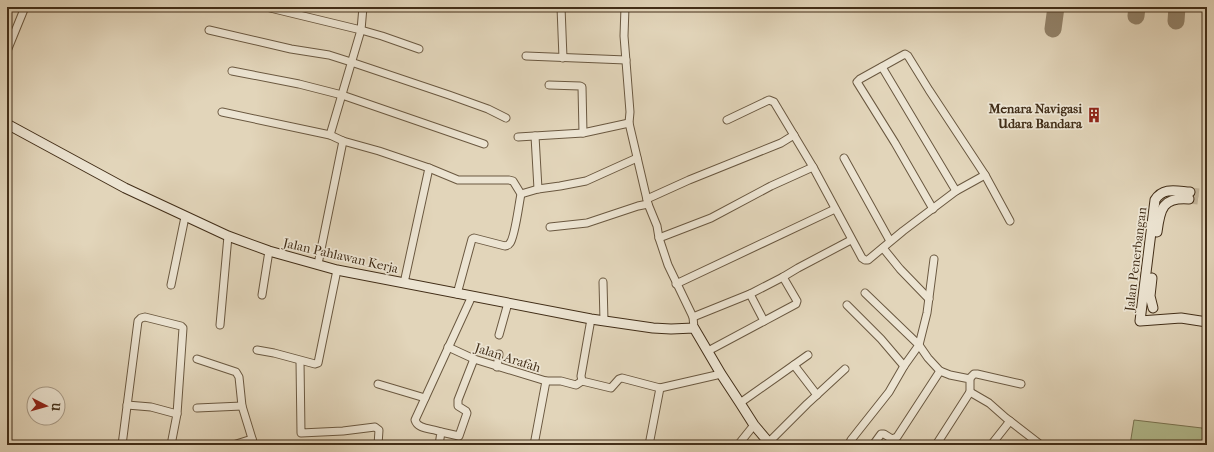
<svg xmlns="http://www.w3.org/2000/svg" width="1214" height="452" viewBox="0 0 1214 452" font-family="'IM FELL French Canon',serif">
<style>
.green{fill:#b3bd90;stroke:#7a7654}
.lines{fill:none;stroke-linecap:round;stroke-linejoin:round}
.taxiway{stroke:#928269;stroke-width:17}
.secondary-tunnel{stroke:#c2b49a;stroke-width:9;stroke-dasharray:9 4.5;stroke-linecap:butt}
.street-casing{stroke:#6a5840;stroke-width:9}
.secondary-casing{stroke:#422e18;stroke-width:11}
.street{stroke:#ece4d2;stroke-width:7}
.secondary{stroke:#ece4d2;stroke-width:9}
.labels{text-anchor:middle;stroke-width:3.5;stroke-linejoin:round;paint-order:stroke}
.poi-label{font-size:13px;font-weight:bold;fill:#422e18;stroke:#ece4d2;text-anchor:end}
.street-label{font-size:13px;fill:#422e18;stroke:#ece4d2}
</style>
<rect width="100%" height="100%" fill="#e2d5ba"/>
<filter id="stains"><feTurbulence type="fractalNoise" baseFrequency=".005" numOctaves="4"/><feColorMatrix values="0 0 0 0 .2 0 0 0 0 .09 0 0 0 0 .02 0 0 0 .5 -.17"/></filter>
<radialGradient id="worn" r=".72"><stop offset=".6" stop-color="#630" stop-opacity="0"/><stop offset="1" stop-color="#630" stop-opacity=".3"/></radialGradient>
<polygon class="green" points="1134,420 1202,428 1207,445 1130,445"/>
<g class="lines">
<g class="taxiway">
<polyline points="1136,16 1137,7"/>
<polyline points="1176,21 1177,7"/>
<polyline points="1053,29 1056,7"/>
</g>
<g class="secondary-tunnel">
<polyline points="1190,192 1207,194"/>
<polyline points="1189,199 1207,201"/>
</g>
<g class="street-casing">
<g id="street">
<polyline points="266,7 361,30 382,36 419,49"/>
<polyline points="561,7 563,58"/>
<polyline points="625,7 624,36 630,112 629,123 648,204 657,226 659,238 668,265 693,317 694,328"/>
<polyline points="209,30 291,49 329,55 351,62 449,95 488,109 506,118"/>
<polyline points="7,51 25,7"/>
<polyline points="526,56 626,60"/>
<polyline points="882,67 956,191"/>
<polyline points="232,71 299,84 342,95 484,144"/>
<polyline points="549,85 580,86 582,87 583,133"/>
<path d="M 222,112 L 330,135 L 343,141 L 379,151 L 429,168 L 458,180 L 509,180 L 513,181 L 521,194 C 519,203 515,237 510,243 C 508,246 508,245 505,246 L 474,238 L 472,239 L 457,294"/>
<polyline points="727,120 769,100 774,102 813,167 862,258 865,260 868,260 903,231 956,191 985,175"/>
<polyline points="330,135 361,30 363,7"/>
<polyline points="535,136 538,189"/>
<polyline points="518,137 583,133 629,123"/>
<polyline points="844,158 890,241"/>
<polyline points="521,194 538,189 560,186 586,181 637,158"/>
<polyline points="647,199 689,180 781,143 794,135"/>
<polyline points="933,209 895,143 857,82 860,79 905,54 908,56 929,90 985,175 1010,221"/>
<polyline points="550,227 587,223 638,206 648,204"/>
<polyline points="659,238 711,218 771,186 813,167"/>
<polyline points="883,248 900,269 929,299"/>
<polyline points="318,264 343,141"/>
<polyline points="603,282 604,321"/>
<polyline points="404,283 429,168"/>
<polyline points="676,284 835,209"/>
<polyline points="171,285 185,217"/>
<polyline points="865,293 919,345 928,358 940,371 950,375 970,379 970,392 936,445"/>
<polyline points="750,294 764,321"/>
<polyline points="262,295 269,251"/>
<polyline points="847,305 881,339 904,366"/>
<polyline points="693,317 750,294 783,277 798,268 851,240"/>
<polyline points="591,319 581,376 582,381 611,388 619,379 622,378 660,388"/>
<polyline points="220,325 228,236"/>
<polyline points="499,335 508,303"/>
<polyline points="448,347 474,359 546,381 561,381 576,385 582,381"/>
<polyline points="257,350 274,353 315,364 318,363 337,270"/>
<polyline points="708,351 796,304 797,301 783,277"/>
<polyline points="197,359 236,372 239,377 242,406 254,445"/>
<polyline points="300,361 301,433 343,431 375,427 379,430 378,445"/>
<polyline points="794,365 817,395"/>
<polyline points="497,367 499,354"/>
<polyline points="970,378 974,374 977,374 1021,384"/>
<polyline points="378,384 425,398"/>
<polyline points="970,392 989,403 1006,418 1041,445"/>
<polyline points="740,403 808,355"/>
<polyline points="127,405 151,407 177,414"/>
<polyline points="197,408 242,406"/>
<polyline points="441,432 459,436 467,413 466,411 458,406 458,400 474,359"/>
<polyline points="769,442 807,404 845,369"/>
<polyline points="122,445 138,321 141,318 145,317 181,326 183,328 177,414 171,445"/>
<polyline points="233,445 252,439"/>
<path d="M 439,445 L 441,432 C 432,428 418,430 415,420 L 472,296"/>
<polyline points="534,445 546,381"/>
<polyline points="649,445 660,388 721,374"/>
<polyline points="738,445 754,425"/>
<polyline points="851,445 850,442 851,440 889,392 904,366 919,345 927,313 934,259"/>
<polyline points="873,445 881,434 884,434 892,439 897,437 940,371"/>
<polyline points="991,445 1010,421"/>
</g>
</g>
<g class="secondary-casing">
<g id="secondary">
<polyline points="7,124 125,188 228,236 269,251 337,270 591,319 653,328 671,329 694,328 721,374 740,403 754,425 771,445"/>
<path d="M 1190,192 C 1176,191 1163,187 1155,200 L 1140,321 L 1181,318 L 1207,322"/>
<path d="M 1157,232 C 1160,208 1163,197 1189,199"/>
<polyline points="1152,278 1150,296 1153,308"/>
</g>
</g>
<use href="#street" class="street"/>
<use href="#secondary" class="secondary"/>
</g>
<defs>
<g id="building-bare" transform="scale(1.2)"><path d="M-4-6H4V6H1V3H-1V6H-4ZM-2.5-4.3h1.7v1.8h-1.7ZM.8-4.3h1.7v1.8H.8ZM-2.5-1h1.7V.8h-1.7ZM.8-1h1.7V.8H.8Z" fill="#8f2418" stroke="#ece4d2" stroke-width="2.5" paint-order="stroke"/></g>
</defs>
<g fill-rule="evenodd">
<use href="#building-bare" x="1094" y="115"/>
</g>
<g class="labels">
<g class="poi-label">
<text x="1082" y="113">Menara Navigasi<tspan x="1082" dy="15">Udara Bandara</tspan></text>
</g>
<g class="street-label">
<text transform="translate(341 255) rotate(13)" y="5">Jalan Pahlawan Kerja</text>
<text transform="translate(1135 259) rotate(-83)" y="5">Jalan Penerbangan</text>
<text transform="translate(508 357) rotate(18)" y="5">Jalan Arafah</text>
</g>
</g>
<rect width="1214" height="452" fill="none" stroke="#e2d5ba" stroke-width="24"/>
<rect x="8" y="8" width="1198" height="436" fill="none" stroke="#422e18" stroke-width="2"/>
<rect x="12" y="12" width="1190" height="428" fill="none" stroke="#422e18"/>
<g transform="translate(46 406) rotate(96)"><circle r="19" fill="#ece4d2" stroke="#a89b88"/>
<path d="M0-3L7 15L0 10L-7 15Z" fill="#8f2418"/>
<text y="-6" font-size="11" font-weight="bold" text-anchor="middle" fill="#422e18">U</text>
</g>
<rect width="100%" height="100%" filter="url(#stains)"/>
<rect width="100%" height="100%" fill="url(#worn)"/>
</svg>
